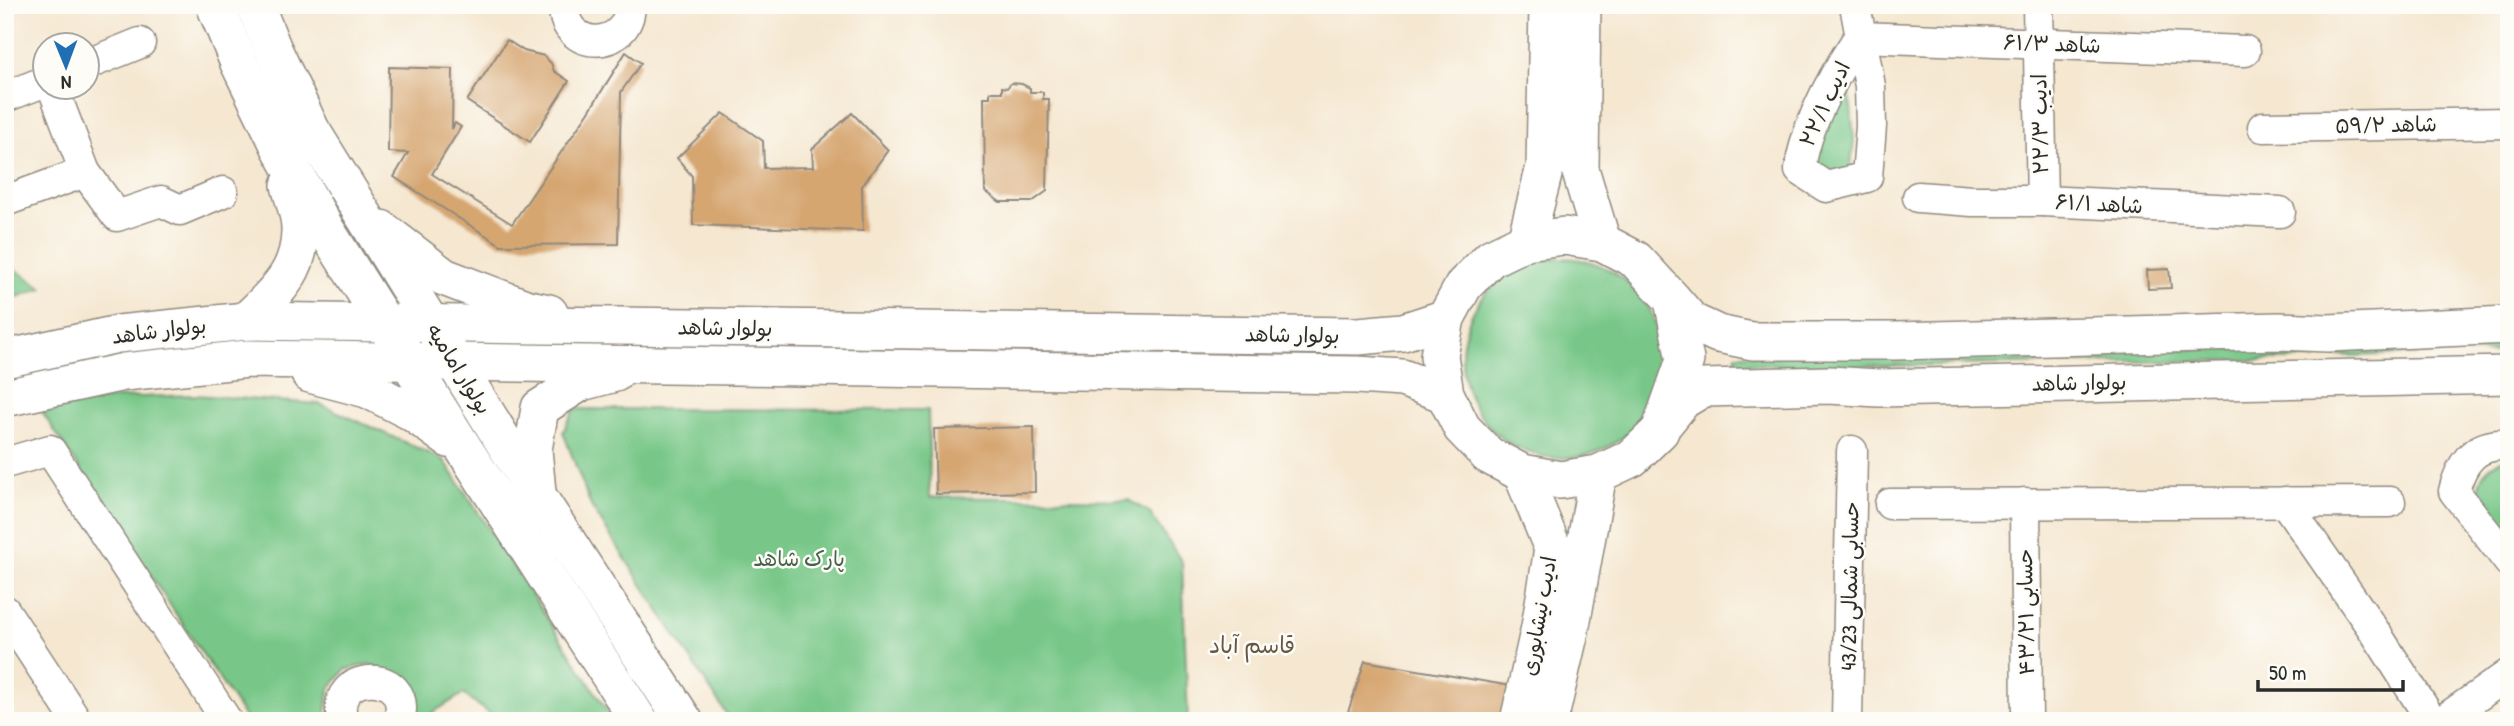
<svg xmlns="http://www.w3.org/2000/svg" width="2514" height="726" viewBox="0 0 2514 726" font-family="'Patrick Hand','Playpen Sans Arabic',sans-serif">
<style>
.green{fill:#78c788;stroke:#52795a;stroke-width:2}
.building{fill:#d6a671}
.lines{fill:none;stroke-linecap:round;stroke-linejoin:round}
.minor-casing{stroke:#90897e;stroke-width:33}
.major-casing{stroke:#90897e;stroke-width:40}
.minor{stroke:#fff;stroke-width:30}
.major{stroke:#fff;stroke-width:37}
.labels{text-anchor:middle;stroke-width:5;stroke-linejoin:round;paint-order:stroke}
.street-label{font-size:21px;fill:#2b2b2b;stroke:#fdfcf7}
.park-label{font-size:21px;fill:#46624c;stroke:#fdfcf7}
.neighbourhood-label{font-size:23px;fill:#675644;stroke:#fdfcf7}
</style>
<rect width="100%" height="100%" fill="#fdfcf7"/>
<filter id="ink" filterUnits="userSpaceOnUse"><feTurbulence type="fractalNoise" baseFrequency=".0143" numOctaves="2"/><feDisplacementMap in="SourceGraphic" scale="14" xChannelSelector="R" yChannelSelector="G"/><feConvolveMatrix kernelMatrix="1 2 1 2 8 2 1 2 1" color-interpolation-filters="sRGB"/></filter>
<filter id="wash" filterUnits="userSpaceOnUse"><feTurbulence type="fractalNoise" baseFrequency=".00686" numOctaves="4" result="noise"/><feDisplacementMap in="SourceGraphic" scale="28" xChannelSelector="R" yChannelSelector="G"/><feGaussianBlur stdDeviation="1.57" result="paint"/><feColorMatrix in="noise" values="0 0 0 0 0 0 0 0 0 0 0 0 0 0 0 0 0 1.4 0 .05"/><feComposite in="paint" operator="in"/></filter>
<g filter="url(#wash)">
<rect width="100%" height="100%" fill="#f5e7d0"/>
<g class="green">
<polygon points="1848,71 1854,141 1850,173 1831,171 1816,162 1819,145 1831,121"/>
<circle cx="1562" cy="358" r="100"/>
<polygon points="5,263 43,288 5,301"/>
<polygon points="2509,342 2509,352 2336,356 2336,348"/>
<polygon points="2318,347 2317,359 1808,367 1735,363 1736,355"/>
<polygon points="195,395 320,404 444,460 614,721 500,721 463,694 419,721 404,721 396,677 369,664 345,670 329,690 325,721 247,721 42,412 114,398"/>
<polygon points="574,409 928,410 930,497 1128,500 1149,512 1182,562 1188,721 731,721 591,506 563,432"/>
<path d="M 2503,459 L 2509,460 L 2509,541 C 2488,512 2457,482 2503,459 Z"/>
</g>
<g id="blocks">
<g class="building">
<polygon points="507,40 524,51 544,56 551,63 554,71 569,81 530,142 467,101"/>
<polygon points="626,52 641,63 621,92 618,244 501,245 394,177 408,153 388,152 389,67 453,69 452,129 455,123 461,127 432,174 512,224 588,113"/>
<polygon points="1011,83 1022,84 1030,88 1030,92 1043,92 1043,99 1049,99 1047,191 1032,202 1000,202 985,191 984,97 990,97 990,92 1002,92 1002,87 1007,88"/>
<polygon points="723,113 763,141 764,168 813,167 812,149 852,113 888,150 862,186 863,231 693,225 692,176 677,158"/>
<polygon points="2169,269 2171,288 2148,289 2147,270"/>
<polygon points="1034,427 1035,492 936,494 934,429"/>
<polygon points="1365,661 1517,687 1504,721 1345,721"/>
</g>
</g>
</g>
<g filter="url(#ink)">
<use href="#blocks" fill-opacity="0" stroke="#90897e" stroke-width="2"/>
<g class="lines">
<g class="minor-casing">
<g id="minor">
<path d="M 564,5 C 562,52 629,53 630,5"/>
<path d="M 1855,5 L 1870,86 L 1871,126 L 1867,177 L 1826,187 L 1800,170 C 1805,126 1835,73 1859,37"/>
<polyline points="2038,5 2042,201"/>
<polyline points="1859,37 2245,51"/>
<polyline points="88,64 140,43"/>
<polyline points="53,88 85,172 117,216 161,201 180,210 223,192"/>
<polyline points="5,97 46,81"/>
<polyline points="2263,127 2509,123"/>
<polyline points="1918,197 1972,201 2042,201 2280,212"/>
<polyline points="5,201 85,172"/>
<path d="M 2509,445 C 2475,443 2462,461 2454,491 L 2509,562"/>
<polyline points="5,463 50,450 227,721"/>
<polyline points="2285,502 2375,632 2432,721"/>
<polyline points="2025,503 2027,721"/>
<polyline points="1890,504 2390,502"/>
<polyline points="5,611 77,721"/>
<path d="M 343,721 C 326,669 415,666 399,721"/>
<polyline points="1847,721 1852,451"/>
<polyline points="2442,721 2509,674"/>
</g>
</g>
<g class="major-casing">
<g id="major">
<polyline points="215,5 239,63 280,147 326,230 464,449 639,721"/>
<polyline points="255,5 272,47 311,130 538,497 684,721"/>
<polyline points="1582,5 1580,169 1602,242"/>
<polyline points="381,229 444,277 525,308 549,313"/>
<polyline points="1526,241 1545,167 1548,5"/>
<polyline points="1673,300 1685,360 1660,431 1632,458 1598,474 1560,480 1522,473 1488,455 1462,428 1445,394 1439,356 1446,318 1464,285 1491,258 1526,241 1564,236 1602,242 1636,260 1662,288 1673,300 1692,322 1718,334 1752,341 1895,341 2279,331 2328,333 2509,325"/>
<path d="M 246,321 C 275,293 301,272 300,228 C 300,214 293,198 290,185"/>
<polyline points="5,359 118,334 246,321 1358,336 1403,332 1446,318"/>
<polyline points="310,374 367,389 412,412 449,439"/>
<polyline points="5,398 124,372 248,359 1357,375 1402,378 1445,394"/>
<polyline points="1665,422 1683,400 1703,388 1829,385 1878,388 2509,375"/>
<polyline points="537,492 533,450 540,408 581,382 615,373"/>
<polyline points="1519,721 1540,627 1553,549 1522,473"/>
<polyline points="1549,721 1570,631 1598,474"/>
</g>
</g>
<use href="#minor" class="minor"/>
<use href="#major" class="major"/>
</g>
</g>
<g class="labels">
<g class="street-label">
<text transform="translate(2052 44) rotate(2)" y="7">شاهد ۶۱/۳</text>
<text transform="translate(1825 104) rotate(-65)" y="7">ادیب ۲۲/۱</text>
<text transform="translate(2040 124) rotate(-91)" y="7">ادیب ۲۲/۳</text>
<text transform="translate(2386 125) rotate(-1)" y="7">شاهد ۵۹/۲</text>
<text transform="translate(2099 204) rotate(3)" y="7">شاهد ۶۱/۱</text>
<text transform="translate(725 328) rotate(1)" y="7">بولوار شاهد</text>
<text transform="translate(159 331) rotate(-7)" y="7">بولوار شاهد</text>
<text transform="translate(1292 335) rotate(1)" y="7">بولوار شاهد</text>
<text transform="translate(459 369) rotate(58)" y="7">بولوار امامیه</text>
<text transform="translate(2079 383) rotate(-1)" y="7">بولوار شاهد</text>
<text transform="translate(1850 586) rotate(-89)" y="7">حسابی شمالی 43/23</text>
<text transform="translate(2026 612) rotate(-91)" y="7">حسابی ۴۳/۲۱</text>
<text transform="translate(1539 616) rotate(-80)" y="7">ادیب نیشابوری</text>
</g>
<g class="park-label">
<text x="799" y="566">پارک شاهد</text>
</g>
<g class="neighbourhood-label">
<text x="1252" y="653">قاسم آباد</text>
</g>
</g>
<rect width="2514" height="726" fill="none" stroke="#fdfcf7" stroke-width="28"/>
<g transform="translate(66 66) rotate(179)"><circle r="33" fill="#fdfcf7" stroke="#a9a8a5" stroke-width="2"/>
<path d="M0-5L12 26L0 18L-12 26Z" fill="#1f6fb2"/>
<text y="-10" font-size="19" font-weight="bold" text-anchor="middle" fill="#2b2b2b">N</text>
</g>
<path d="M2258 680v10h145v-10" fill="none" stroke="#2b2b2b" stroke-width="3.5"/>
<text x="2269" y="680" font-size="21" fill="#2b2b2b" stroke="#fdfcf7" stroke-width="5" paint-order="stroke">50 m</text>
</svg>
